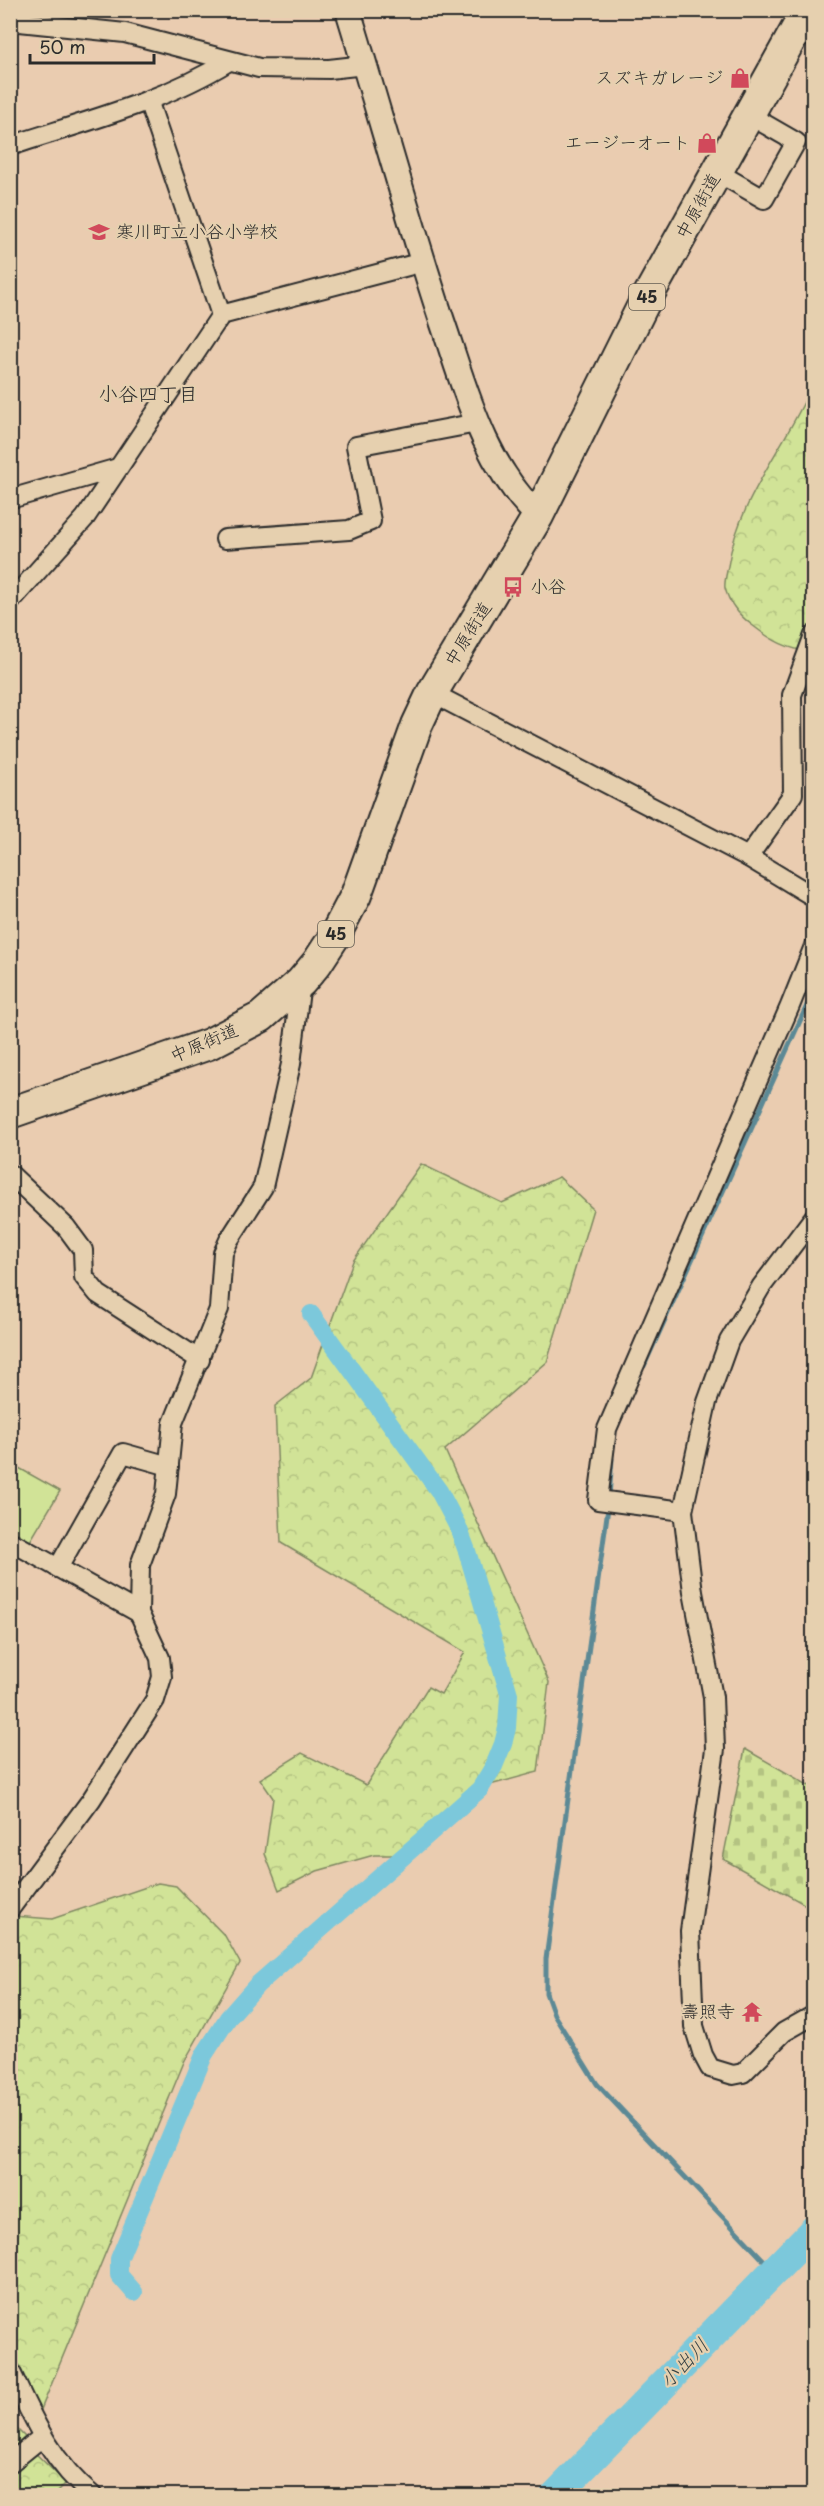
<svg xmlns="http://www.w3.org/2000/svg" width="824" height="2506" viewBox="0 0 824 2506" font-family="'Playpen Sans','Klee One',sans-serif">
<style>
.forest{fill:url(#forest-crowns);stroke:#7e8761;stroke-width:1.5}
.cemetery{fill:url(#cemetery-stones);stroke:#7e8761;stroke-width:1.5}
.green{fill:#d1e397;stroke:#7e8761;stroke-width:1.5}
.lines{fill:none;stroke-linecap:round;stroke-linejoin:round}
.stream{stroke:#5c8995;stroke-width:5}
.canal{stroke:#7cc8db;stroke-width:18}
.river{stroke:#7cc8db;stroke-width:30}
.minor-casing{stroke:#2b2b2b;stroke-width:22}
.tertiary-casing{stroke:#2b2b2b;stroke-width:28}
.primary-casing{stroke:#2b2b2b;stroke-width:34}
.minor{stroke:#e6d0af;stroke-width:18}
.tertiary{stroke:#e6d0af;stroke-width:24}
.primary{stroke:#e6d0af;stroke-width:30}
.labels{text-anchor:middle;stroke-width:4.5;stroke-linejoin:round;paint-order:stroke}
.shield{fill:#e6d0af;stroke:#635c53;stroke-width:1.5}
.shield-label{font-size:16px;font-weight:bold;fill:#2b2b2b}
.poi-label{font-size:18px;fill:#2b2b2b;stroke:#e6d0af;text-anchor:end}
.street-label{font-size:18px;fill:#2b2b2b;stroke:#e6d0af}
.neighbourhood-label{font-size:20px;fill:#2b2b2b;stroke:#e6d0af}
.water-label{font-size:20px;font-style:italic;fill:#374345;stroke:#e6d0af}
</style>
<defs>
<pattern id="forest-crowns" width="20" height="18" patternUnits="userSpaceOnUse" patternTransform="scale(1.5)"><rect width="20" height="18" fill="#d1e397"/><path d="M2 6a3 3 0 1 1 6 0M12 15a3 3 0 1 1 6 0" fill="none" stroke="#b4c382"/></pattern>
<pattern id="cemetery-stones" width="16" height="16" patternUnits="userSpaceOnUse" patternTransform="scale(1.5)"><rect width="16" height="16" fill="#d1e397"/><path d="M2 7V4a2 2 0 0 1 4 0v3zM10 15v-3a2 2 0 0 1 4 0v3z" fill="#b4c382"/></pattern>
</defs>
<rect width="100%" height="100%" fill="#eaccb0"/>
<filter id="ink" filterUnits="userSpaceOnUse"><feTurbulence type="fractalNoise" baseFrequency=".0167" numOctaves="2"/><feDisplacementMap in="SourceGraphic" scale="12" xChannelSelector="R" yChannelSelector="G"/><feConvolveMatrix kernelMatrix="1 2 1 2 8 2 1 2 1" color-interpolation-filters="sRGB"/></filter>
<g filter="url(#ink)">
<g class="forest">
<path d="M 813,383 L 813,652 C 788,650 771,640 752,625 C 740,616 729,603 725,588 C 724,582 727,572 728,566 C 739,497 787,445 813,383 Z"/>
<polygon points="421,1164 502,1203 559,1177 593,1209 547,1362 445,1450 549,1682 538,1772 475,1789 398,1855 374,1855 317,1871 279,1890 265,1854 273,1798 260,1779 302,1753 366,1785 428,1687 441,1694 465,1652 281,1543 275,1406 311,1378 353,1261"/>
<polygon points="158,1883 176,1886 225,1936 240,1963 184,2062 33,2429 10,2402 10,1920 14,1916 52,1919"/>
<polygon points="10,2422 25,2437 11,2451 10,2451"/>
<polygon points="31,2449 66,2483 54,2495 11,2495 10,2467"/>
</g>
<polygon class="cemetery" points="745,1749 813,1788 813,1909 723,1859"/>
<polygon class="green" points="10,1463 60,1491 29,1543 11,1533"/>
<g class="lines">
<g class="stream">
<polyline points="644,1366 814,990"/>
<polyline points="612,1459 608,1508 546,1959 546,1993 554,2015 597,2084 775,2272"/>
</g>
<polyline class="canal" points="134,2292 119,2275 119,2259 204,2055 228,2018 257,1985 480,1789 494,1766 503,1744 507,1728 509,1694 467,1551 458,1527 439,1491 311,1314"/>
<polyline class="river" points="555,2496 814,2230"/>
<g class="minor-casing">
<g id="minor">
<polyline points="10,21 125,33 259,68 329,69 365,65"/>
<polyline points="796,31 814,38"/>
<polyline points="148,100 221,315 423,262"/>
<path d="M 10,146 C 83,122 163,102 229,61"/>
<polyline points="717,172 764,199 796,142 749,115"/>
<polyline points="10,499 118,468"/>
<polyline points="225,539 349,530 371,521 356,446 477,423"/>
<polyline points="10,602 85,518 221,315"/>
<polyline points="432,693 748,857 814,897"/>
<polyline points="748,857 793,794 792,695 814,635"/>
<polyline points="10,1174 66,1227 83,1250 84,1277 98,1294 200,1360"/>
<polyline points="814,1217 761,1287 729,1341 707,1402 683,1511 693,1592 713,1697 715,1749 690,1931 694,2026 703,2055 710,2068 733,2075 743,2073 784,2032 814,2015"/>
<polyline points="683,1511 598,1500 607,1429 790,1006 814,946"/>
<polyline points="10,1541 139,1613"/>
<polyline points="58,1568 123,1453 169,1466"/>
<polyline points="10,1909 91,1800 155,1700 162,1677 160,1658 139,1613 140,1565 166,1494 173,1423 219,1309 223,1253 229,1240 263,1187 291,1064 301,982"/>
<path d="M 10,2370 C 32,2417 51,2462 93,2496"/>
<polyline points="10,2463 42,2437"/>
</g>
</g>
<g class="tertiary-casing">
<path id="tertiary" d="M 348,10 C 380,114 408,218 442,321 C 466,391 483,463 538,516"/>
</g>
<g class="primary-casing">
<polyline id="primary" points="10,1113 209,1044 261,1017 301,982 317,963 334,937 356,895 417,725 432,693 538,516 643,305 807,10"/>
</g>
<use href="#minor" class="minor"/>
<use href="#tertiary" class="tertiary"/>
<use href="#primary" class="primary"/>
</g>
</g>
<defs>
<g id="shop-bare" transform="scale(1.62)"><path d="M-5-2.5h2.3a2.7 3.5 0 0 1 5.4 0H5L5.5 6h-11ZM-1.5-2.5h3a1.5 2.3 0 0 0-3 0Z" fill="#d1495b" stroke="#e6d0af" stroke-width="2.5" paint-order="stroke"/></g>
<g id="school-bare" transform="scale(1.62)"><path d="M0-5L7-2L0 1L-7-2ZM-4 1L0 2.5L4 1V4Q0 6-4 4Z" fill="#d1495b" stroke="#e6d0af" stroke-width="2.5" paint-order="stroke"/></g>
<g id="bus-bare" transform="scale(1.62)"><path d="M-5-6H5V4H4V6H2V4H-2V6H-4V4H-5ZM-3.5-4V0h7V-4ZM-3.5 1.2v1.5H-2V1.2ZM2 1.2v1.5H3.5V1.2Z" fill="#d1495b" stroke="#e6d0af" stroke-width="2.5" paint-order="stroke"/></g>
<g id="temple-bare" transform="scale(1.62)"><path d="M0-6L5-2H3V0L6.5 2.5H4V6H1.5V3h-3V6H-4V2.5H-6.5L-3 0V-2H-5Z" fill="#d1495b" stroke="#e6d0af" stroke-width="2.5" paint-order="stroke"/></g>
</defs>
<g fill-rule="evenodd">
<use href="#shop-bare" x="740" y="78"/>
<use href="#shop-bare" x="707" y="143"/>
<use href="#school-bare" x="99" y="232"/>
<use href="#bus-bare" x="513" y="587"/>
<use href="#temple-bare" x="752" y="2012"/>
</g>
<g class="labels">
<g class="shield">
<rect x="629" y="284" width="36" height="26" rx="4.5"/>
<rect x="318" y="921" width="36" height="26" rx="4.5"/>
</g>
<g class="shield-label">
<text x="647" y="303">45</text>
<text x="336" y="940">45</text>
</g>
<g class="poi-label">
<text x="723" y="84">スズキガレージ</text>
<text x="690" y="149">エージーオート</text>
<text x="116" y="238" text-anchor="start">寒川町立小谷小学校</text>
<text x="530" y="593" text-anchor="start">小谷</text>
<text x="735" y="2018">壽照寺</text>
</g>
<g class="street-label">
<text transform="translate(698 206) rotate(-61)" y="6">中原街道</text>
<text transform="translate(468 634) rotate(-58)" y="6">中原街道</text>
<text transform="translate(204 1043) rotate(-23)" y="6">中原街道</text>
</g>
<g class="neighbourhood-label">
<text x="148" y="401">小谷四丁目</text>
</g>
<g class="water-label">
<text transform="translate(684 2363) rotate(-46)" y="7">小出川</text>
</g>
</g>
<rect width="824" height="2506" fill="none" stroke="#e6d0af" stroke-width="36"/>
<rect x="18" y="18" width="788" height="2470" fill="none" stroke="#2b2b2b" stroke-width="2" filter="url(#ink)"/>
<path d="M30 54v9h124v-9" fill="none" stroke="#2b2b2b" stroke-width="3"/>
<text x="39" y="54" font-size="18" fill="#2b2b2b" stroke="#e6d0af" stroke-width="4.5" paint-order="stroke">50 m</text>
</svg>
